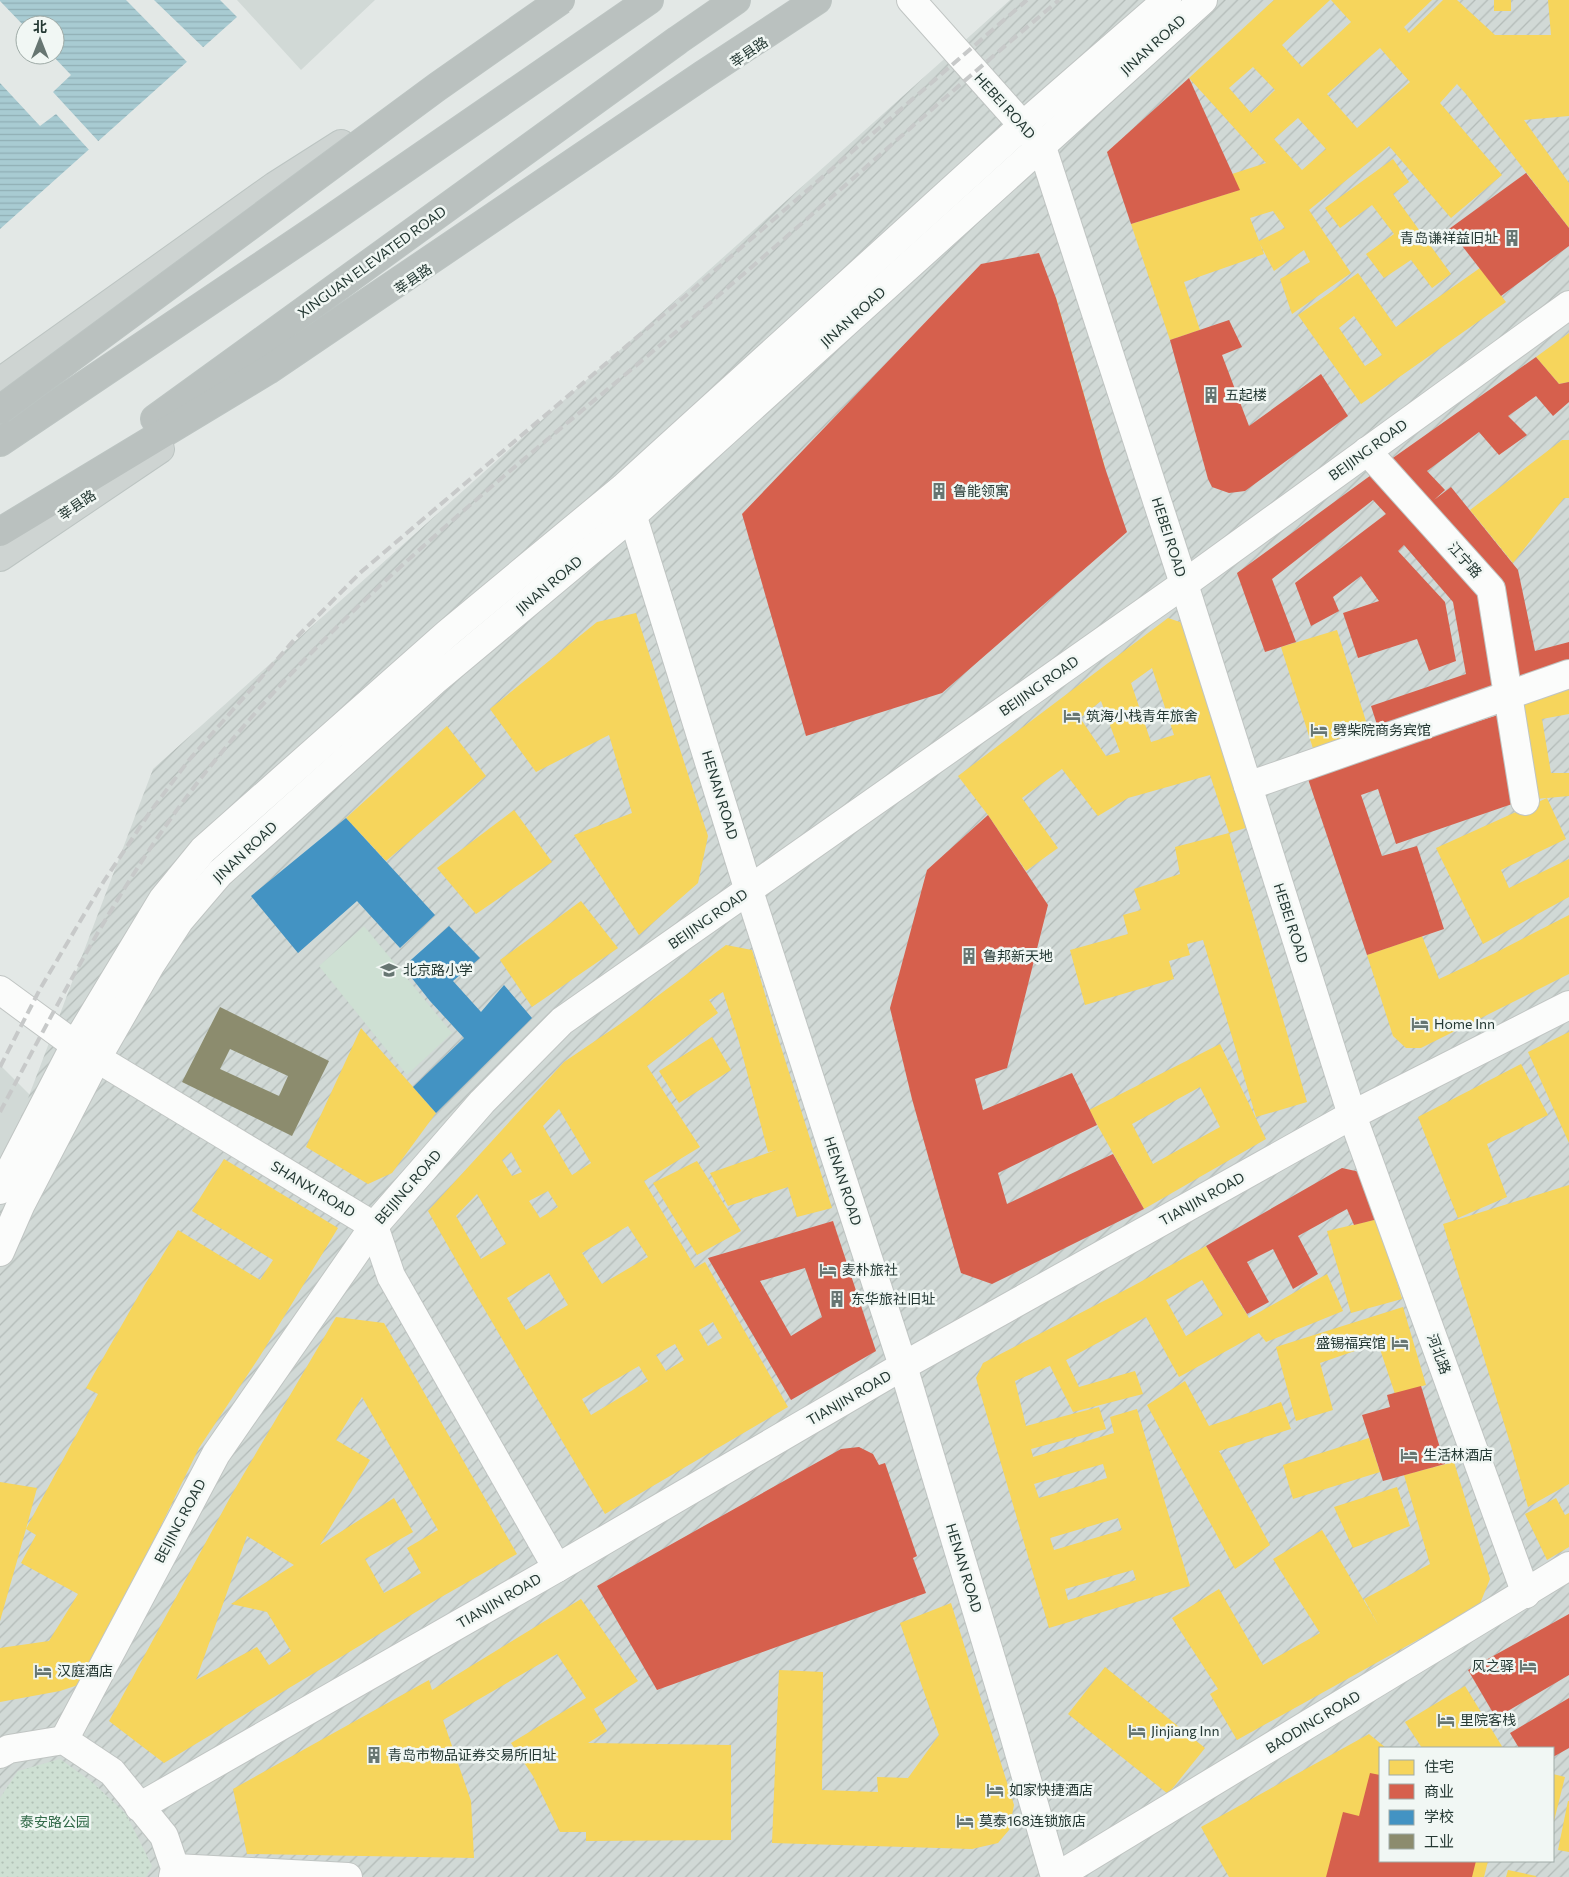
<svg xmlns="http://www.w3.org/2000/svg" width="1569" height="1877" viewBox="0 0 1569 1877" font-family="Commissioner,'Noto Sans SC',sans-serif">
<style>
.built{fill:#d1d9d6}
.industrial{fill:url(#industrial-furrows);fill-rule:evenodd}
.green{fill:#cee0d3}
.park{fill:url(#park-dots)}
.water{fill:url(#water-rules);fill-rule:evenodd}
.pier{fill:#e3e8e6}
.homes{fill:#f6d55c;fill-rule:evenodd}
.shops{fill:#d6604d;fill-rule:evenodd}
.schools{fill:#4393c3}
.industry{fill:#8c8c6e;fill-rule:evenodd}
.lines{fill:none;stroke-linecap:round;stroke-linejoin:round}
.minor-casing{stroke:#c0c5c3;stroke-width:30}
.major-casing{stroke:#bcc4c2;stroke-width:30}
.highway-casing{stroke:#bcc4c2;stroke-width:30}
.minor{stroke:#fbfcfb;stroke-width:28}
.major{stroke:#ced4d2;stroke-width:28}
.highway{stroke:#bac1bf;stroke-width:28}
.rail{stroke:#c7c9c9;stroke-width:4;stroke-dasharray:10 5;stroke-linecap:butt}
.highway-bridge-casing{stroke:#bcc4c2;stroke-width:30;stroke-linecap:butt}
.highway-bridge{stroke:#bac1bf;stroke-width:28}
.labels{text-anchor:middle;stroke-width:5;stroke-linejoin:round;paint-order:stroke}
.street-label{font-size:14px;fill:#243833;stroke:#f1f7f4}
.poi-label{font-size:14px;fill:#243833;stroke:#f1f7f4;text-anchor:start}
.park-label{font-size:14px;fill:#326a49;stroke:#f1f7f4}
</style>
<defs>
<pattern id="industrial-furrows" width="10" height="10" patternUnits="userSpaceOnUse" patternTransform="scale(1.25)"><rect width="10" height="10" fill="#d1d9d6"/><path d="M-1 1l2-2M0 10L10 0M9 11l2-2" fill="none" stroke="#b3bbb8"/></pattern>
<pattern id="park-dots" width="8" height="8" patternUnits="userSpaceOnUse" patternTransform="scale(1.25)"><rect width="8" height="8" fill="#cee0d3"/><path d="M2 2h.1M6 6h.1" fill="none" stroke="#b1c1b6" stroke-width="1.8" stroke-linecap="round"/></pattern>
<pattern id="water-rules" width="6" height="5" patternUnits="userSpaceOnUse" patternTransform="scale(1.25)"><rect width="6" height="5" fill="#a8cbd2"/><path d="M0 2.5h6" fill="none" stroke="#90afb5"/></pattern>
</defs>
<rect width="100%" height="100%" fill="#e3e8e6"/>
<g class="built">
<polygon points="237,0 375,0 301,70"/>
<polygon points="0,1065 33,1098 0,1163"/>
</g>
<path class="industrial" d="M 1010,0 L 1569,0 L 1569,1877 L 0,1877 L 0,1172 L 153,769 ZM 1380,1748 L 1553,1748 L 1553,1861 L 1380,1861 Z"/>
<polygon class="green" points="364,926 452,1033 407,1075 319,966"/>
<polygon class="park" points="60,1759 92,1782 126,1814 152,1866 146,1877 0,1877 0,1798 18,1771"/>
<path class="water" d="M 0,0 L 220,0 L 237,17 L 0,229 ZM 25,25 L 55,25 L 55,55 L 25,55 Z"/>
<g class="pier">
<polygon points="126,0 154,0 205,49 189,64"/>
<polygon points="0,1 25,27 25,55 52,55 71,75 53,92 100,143 91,152 56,114 40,126 0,83"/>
</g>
<g class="homes">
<path d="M 1274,0 L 1330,0 L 1282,45 L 1302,67 L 1351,22 L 1331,0 L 1432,0 L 1404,27 L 1409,33 L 1443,0 L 1457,0 L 1495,35 L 1551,35 L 1548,0 L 1569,0 L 1569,116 L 1524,120 L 1569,183 L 1569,228 L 1466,94 L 1457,84 L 1440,103 L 1502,175 L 1451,218 L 1389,146 L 1309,210 L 1351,273 L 1292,314 L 1280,279 L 1310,262 L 1304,250 L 1274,271 L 1260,244 L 1264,254 L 1184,282 L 1200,330 L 1170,340 L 1131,224 L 1239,190 L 1232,174 L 1266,163 L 1189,78 ZM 1380,48 L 1410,82 L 1357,128 L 1327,94 ZM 1253,67 L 1275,90 L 1251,113 L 1229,88 ZM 1298,118 L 1326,149 L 1302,170 L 1274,139 ZM 1273,211 L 1285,228 L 1259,241 L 1250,218 Z"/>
<rect x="1494" y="0" width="17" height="11"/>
<polygon points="1393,159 1409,182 1393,194 1451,274 1432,288 1411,260 1384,278 1366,254 1394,234 1372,205 1340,228 1325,208"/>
<path d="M 1480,268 L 1506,302 L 1361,404 L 1298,315 L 1358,273 L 1396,327 ZM 1354,316 L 1382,355 L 1365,366 L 1339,328 Z"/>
<polygon points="1056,298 1105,468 986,502 937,331"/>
<polygon points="1569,333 1569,382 1559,384 1536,357"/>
<polygon points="1562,440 1569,440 1569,498 1564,498 1513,563 1470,510"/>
<polygon points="889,496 937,684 812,716 763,528"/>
<polygon points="636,613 708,836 698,883 639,935 574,835 632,813 609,735 536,772 490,709 597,622"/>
<path d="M 1168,618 L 1183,623 L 1249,827 L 1229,833 L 1210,775 L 1128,798 L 1098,816 L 1062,769 L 1022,798 L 1058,848 L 1026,871 L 988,815 L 958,776 ZM 1152,668 L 1174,735 L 1151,742 L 1131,683 ZM 1101,701 L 1120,752 L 1106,756 L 1080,718 Z"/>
<polygon points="1337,630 1371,737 1315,755 1281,647"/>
<polygon points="1569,682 1569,714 1542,719 1551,773 1569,773 1569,796 1547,798 1566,839 1501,870 1509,888 1569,859 1569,897 1483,944 1436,848 1547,798 1534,799 1516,698"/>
<polygon points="447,726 486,776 386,861 346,818"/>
<polygon points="514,810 552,862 476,914 437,868"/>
<polygon points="1229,833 1307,1102 1256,1117 1203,940 1187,944 1190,955 1169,961 1174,979 1085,1005 1070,950 1128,934 1123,915 1141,910 1134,889 1180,874 1175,847"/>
<polygon points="581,901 618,948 532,1007 500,960"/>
<polygon points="1569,915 1569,974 1421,1048 1406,1048 1393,1036 1367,955 1422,936 1439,979 1493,954"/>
<path d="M 726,945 L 752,950 L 774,1025 L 832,1208 L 797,1217 L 788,1187 L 728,1206 L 710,1173 L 776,1150 L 768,1152 L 738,1038 L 723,992 L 709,1000 L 718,1013 L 647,1066 L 700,1147 L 644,1181 L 695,1267 L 691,1270 L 705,1262 L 788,1407 L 605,1514 L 475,1293 L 428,1211 L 564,1062 L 620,1024 ZM 559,1109 L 591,1163 L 572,1175 L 543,1126 ZM 511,1152 L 522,1172 L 512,1176 L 502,1160 ZM 548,1191 L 558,1207 L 540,1218 L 529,1201 ZM 477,1194 L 506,1244 L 481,1259 L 456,1216 ZM 628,1226 L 648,1257 L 602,1284 L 582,1253 ZM 549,1273 L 568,1305 L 526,1330 L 507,1298 ZM 713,1322 L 722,1338 L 708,1346 L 699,1330 ZM 675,1344 L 684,1360 L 666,1371 L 656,1355 ZM 639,1366 L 648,1381 L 591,1415 L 582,1399 Z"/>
<polygon points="361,1028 436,1113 392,1173 368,1184 306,1147"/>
<polygon points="1569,1032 1569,1143 1528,1052"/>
<polygon points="712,1037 731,1070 679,1103 659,1071"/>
<path d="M 1220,1044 L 1266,1139 L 1144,1209 L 1089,1110 ZM 1200,1087 L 1220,1127 L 1153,1164 L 1132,1124 Z"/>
<polygon points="1521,1064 1548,1115 1487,1144 1507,1197 1458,1218 1418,1117"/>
<polygon points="224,1159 338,1228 260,1356 199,1448 130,1589 78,1685 60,1691 0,1702 0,1648 49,1641 78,1594 21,1563 36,1535 26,1529 0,1621 0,1482 37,1488 26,1529 98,1394 86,1388 144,1286 178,1230 260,1280 273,1260 192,1211"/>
<polygon points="697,1161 741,1231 697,1255 653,1183"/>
<polygon points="1569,1185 1569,1484 1528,1507 1511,1446 1443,1224"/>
<polygon points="1378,1219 1402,1299 1351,1313 1327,1231"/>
<path d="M 1206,1246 L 1249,1318 L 1327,1274 L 1343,1311 L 1266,1342 L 1259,1333 L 1179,1377 L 1146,1317 L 1066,1360 L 1079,1387 L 1135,1371 L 1143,1394 L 1073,1412 L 1050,1366 L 1015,1381 L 1026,1426 L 1099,1407 L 1106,1429 L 1031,1449 L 1033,1457 L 1114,1433 L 1110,1417 L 1137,1409 L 1190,1586 L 1049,1628 L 976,1378 L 983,1363 L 1131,1287 ZM 1202,1280 L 1223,1315 L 1186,1336 L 1166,1300 ZM 1103,1464 L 1107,1478 L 1039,1498 L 1034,1484 ZM 1118,1518 L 1122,1530 L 1054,1550 L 1050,1538 ZM 1133,1570 L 1136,1580 L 1068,1600 L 1065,1589 Z"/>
<polygon points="1403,1307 1426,1385 1395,1394 1378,1343 1320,1363 1333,1410 1296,1421 1276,1347"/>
<path d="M 336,1317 L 384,1323 L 517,1554 L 436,1600 L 164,1763 L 109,1721 L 232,1494 ZM 362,1397 L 438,1530 L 407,1548 L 421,1573 L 384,1593 L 365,1559 L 413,1532 L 394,1498 L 320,1545 L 370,1460 L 336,1440 ZM 247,1536 L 294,1565 L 231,1604 L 267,1612 L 291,1651 L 269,1665 L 257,1647 L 196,1680 Z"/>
<polygon points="1185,1381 1209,1426 1281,1402 1291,1429 1219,1451 1270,1545 1235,1569 1147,1405"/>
<polygon points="1369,1438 1380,1472 1293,1499 1283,1465"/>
<polygon points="1454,1462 1490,1579 1479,1606 1237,1740 1210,1694 1218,1689 1172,1618 1219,1589 1263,1665 1320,1633 1273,1559 1322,1530 1379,1626 1364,1599 1430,1564 1404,1475"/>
<polygon points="1397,1487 1410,1526 1353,1548 1334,1507"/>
<polygon points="1556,1498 1565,1515 1569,1513 1569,1547 1547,1560 1525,1514"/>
<polygon points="581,1599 638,1681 594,1709 607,1731 588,1743 731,1745 731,1840 586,1841 586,1832 560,1832 533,1776 511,1743 586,1698 557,1654 443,1720 471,1801 474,1858 247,1854 233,1789 429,1680 432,1690"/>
<polygon points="951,1603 1014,1805 1009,1830 998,1843 972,1849 772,1843 779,1670 823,1672 822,1790 878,1792 877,1777 908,1778 939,1735 900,1623"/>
<polygon points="1105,1667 1205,1748 1168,1794 1068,1714"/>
<polygon points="1465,1686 1503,1748 1422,1748 1405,1722"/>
<polygon points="1369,1734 1386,1748 1380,1748 1380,1861 1488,1861 1484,1877 1229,1877 1201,1827"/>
<polygon points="1553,1774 1565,1777 1553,1825"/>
<polygon points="1568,1801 1569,1801 1569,1852 1558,1850"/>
<polygon points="1508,1870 1536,1876 1536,1877 1506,1877"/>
</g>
<g class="shops">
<polygon points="1189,78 1240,190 1131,224 1107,152"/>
<polygon points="1526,173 1569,228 1569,246 1501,296 1449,229"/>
<polygon points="1039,253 1056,298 1105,468 1127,532 942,693 806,736 742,514 981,264"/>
<polygon points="1229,320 1242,347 1222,355 1249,426 1321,374 1348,416 1245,491 1229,493 1212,487 1208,479 1170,340"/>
<polygon points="1536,357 1559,384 1569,382 1569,402 1553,416 1536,396 1508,416 1527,435 1499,455 1479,432 1427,471 1445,490 1434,500 1451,487 1518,570 1535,651 1569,642 1569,667 1522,680 1512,676 1493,581 1390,460"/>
<polygon points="1378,470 1483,589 1503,692 1380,734 1371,706 1466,674 1453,602 1404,545 1398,551 1445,602 1456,661 1429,671 1417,639 1358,658 1343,613 1379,601 1361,576 1333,597 1339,611 1311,626 1295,583 1386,514 1373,500 1272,579 1296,642 1265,652 1237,573"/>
<polygon points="1498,715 1515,803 1396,844 1378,789 1361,795 1382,856 1417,846 1444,929 1367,955 1307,776"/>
<polygon points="988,815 1048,905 1007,1068 975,1079 983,1110 1072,1073 1097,1125 998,1173 1007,1204 1113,1154 1144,1209 992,1284 961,1273 912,1099 890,1008 927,870"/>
<polygon points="1342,1168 1360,1172 1378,1219 1354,1225 1347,1209 1298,1236 1318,1274 1293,1289 1273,1249 1247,1262 1269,1302 1247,1314 1206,1246"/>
<path d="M 833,1221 L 876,1351 L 791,1400 L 708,1258 ZM 805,1268 L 822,1317 L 791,1336 L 760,1281 Z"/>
<polygon points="1421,1386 1445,1464 1383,1481 1362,1415 1390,1407 1387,1395"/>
<polygon points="859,1447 873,1454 879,1465 885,1463 917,1556 913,1558 926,1593 657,1690 597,1586 841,1449"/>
<polygon points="1569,1614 1569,1675 1496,1718 1468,1670"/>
<polygon points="1569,1698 1569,1748 1553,1757 1553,1748 1519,1748 1510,1733"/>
<polygon points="1370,1773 1380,1775 1380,1861 1476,1861 1472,1877 1326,1877 1343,1812 1359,1816"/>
</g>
<g class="schools">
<polygon points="346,818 435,915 400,948 357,901 298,953 251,896"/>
<polygon points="449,926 480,958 453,981 481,1012 504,985 532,1018 436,1113 413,1087 464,1038 430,1001 403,967"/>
</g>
<path class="industry" d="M 220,1007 L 329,1061 L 292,1136 L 182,1082 ZM 230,1049 L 288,1076 L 279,1096 L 220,1069 Z"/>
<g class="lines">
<g class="minor-casing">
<g id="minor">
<polyline points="911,0 1042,147 1184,584 1352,1115 1526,1594"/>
<polyline points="1367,451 1491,589 1525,801"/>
<polyline points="628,501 749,891 903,1366 1012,1728 1055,1877"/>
<polyline points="1248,786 1569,674"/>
<polyline points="0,990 75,1045 374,1226 391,1276 557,1568"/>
<polyline points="0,1190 75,1045 163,899 203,850 448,633 623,488 1022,126 1167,0"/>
<polyline points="0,1252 21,1204 97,1058 151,964 179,921 220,873 434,681 633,515 1203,0"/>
<polyline points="64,1740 216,1454 374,1226 482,1102 562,1021 1184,584 1569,305"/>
<polyline points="0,1754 9,1749 64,1740 112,1772 164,1836 175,1868 173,1877"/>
<polyline points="139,1807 557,1568 903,1366 1352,1115 1569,1005"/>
<polyline points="175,1868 348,1877"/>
<polyline points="1056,1877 1569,1566"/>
</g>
</g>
<g class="major-casing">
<g id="major">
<polyline points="0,382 275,186 341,144"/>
<polyline points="0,557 160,449"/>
</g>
</g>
<g class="highway-casing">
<g id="highway">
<polyline points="155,419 678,40 736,0"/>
<polyline points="0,442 318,228 649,0"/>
<polyline points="0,532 268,370 703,75 817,0"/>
</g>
</g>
<use href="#minor" class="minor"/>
<use href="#major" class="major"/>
<use href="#highway" class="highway"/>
<g class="rail">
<polyline points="0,1067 40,989 104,881 150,812 189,760 294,640 361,572 676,304 1027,0"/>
<path d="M 0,1112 C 62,996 123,876 205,773 C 336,607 504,477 664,342 C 797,230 926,112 1059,0"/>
</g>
<g class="highway-bridge-casing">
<polyline id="highway-bridge" points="0,410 437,87 561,0"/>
</g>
<use href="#highway-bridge" class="highway-bridge"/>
</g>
<defs>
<g id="building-bare" transform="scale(1.35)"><path d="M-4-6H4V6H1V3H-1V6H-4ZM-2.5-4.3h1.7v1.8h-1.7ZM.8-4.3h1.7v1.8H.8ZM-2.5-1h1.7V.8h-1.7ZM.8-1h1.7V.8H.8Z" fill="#677672" stroke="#f1f7f4" stroke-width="2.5" paint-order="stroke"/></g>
<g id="hotel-bare" transform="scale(1.35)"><path d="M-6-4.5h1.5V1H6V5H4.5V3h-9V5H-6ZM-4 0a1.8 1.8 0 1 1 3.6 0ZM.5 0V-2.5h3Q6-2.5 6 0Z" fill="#677672" stroke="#f1f7f4" stroke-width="2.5" paint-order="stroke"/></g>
<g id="school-bare" transform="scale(1.35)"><path d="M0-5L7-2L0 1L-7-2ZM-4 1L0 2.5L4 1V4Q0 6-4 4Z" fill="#677672" stroke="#f1f7f4" stroke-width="2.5" paint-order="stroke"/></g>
</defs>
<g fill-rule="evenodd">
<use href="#building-bare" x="1512" y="238"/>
<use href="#building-bare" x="1211" y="395"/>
<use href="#building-bare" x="939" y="491"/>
<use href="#hotel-bare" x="1072" y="716"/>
<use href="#hotel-bare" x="1319" y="730"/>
<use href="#building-bare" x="969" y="956"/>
<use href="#school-bare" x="389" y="970"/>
<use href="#hotel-bare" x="1420" y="1024"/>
<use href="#hotel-bare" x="828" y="1270"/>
<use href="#building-bare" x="837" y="1299"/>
<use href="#hotel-bare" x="1400" y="1343"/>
<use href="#hotel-bare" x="1409" y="1455"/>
<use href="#hotel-bare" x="1528" y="1666"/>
<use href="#hotel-bare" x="43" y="1671"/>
<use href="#hotel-bare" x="1446" y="1720"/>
<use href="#hotel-bare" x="1137" y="1731"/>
<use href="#building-bare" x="374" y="1755"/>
<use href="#hotel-bare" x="995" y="1790"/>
<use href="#hotel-bare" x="965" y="1821"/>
</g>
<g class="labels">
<g class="street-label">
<text transform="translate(1153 45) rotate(-42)" y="5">JINAN ROAD</text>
<text transform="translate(749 52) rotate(-34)" y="5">莘县路</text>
<text transform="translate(1005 106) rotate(48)" y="5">HEBEI ROAD</text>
<text transform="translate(372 262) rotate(-36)" y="5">XINGUAN ELEVATED ROAD</text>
<text transform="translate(413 279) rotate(-34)" y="5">莘县路</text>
<text transform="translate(853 317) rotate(-42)" y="5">JINAN ROAD</text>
<text transform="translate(1368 450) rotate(-36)" y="5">BEIJING ROAD</text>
<text transform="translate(77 505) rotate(-34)" y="5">莘县路</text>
<text transform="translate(1169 537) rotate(72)" y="5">HEBEI ROAD</text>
<text transform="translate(1465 560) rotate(48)" y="5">江宁路</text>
<text transform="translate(549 585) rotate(-40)" y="5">JINAN ROAD</text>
<text transform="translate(1039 686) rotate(-35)" y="5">BEIJING ROAD</text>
<text transform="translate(720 795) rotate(73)" y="5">HENAN ROAD</text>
<text transform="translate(245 852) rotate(-43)" y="5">JINAN ROAD</text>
<text transform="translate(708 919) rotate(-35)" y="5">BEIJING ROAD</text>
<text transform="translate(1291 923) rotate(72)" y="5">HEBEI ROAD</text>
<text transform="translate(843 1181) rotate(72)" y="5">HENAN ROAD</text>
<text transform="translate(408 1187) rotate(-49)" y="5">BEIJING ROAD</text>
<text transform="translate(313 1189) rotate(31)" y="5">SHANXI ROAD</text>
<text transform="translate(1202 1199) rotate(-29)" y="5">TIANJIN ROAD</text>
<text transform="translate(1439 1354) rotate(70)" y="5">河北路</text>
<text transform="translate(849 1398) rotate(-30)" y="5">TIANJIN ROAD</text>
<text transform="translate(180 1521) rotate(-62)" y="5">BEIJING ROAD</text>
<text transform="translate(964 1568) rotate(73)" y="5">HENAN ROAD</text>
<text transform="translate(499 1601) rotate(-30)" y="5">TIANJIN ROAD</text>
<text transform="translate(1313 1722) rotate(-31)" y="5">BAODING ROAD</text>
</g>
<g class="poi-label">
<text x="1498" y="243" text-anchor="end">青岛谦祥益旧址</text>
<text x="1225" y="400">五起楼</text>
<text x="953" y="496">鲁能领寓</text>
<text x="1086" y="721">筑海小栈青年旅舍</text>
<text x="1333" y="735">劈柴院商务宾馆</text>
<text x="983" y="961">鲁邦新天地</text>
<text x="403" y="975">北京路小学</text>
<text x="1434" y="1029">Home Inn</text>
<text x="842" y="1275">麦朴旅社</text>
<text x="851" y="1304">东华旅社旧址</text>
<text x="1386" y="1348" text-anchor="end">盛锡福宾馆</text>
<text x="1423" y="1460">生活林酒店</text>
<text x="1514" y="1671" text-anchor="end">风之驿</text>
<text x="57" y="1676">汉庭酒店</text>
<text x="1460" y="1725">里院客栈</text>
<text x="1151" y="1736">Jinjiang Inn</text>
<text x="388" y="1760">青岛市物品证券交易所旧址</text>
<text x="1009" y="1795">如家快捷酒店</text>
<text x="979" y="1826">莫泰168连锁旅店</text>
</g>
<g class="park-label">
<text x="55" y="1827">泰安路公园</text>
</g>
</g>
<rect x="1379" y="1747" width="175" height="115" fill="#f1f7f4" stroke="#9faba7"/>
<rect x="1389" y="1760" width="25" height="15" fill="#f6d55c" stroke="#9faba7"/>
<text x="1424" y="1772" font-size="15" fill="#243833">住宅</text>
<rect x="1389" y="1784" width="25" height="15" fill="#d6604d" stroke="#9faba7"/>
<text x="1424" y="1797" font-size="15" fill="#243833">商业</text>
<rect x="1389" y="1810" width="25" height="15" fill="#4393c3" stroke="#9faba7"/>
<text x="1424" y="1822" font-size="15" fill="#243833">学校</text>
<rect x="1389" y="1834" width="25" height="15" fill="#8c8c6e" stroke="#9faba7"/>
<text x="1424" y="1847" font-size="15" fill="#243833">工业</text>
<g transform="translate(40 40)"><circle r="24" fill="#f1f7f4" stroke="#9faba7"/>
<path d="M0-4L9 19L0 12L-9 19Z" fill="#677672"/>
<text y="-8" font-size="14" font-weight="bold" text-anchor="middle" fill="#243833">北</text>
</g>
</svg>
